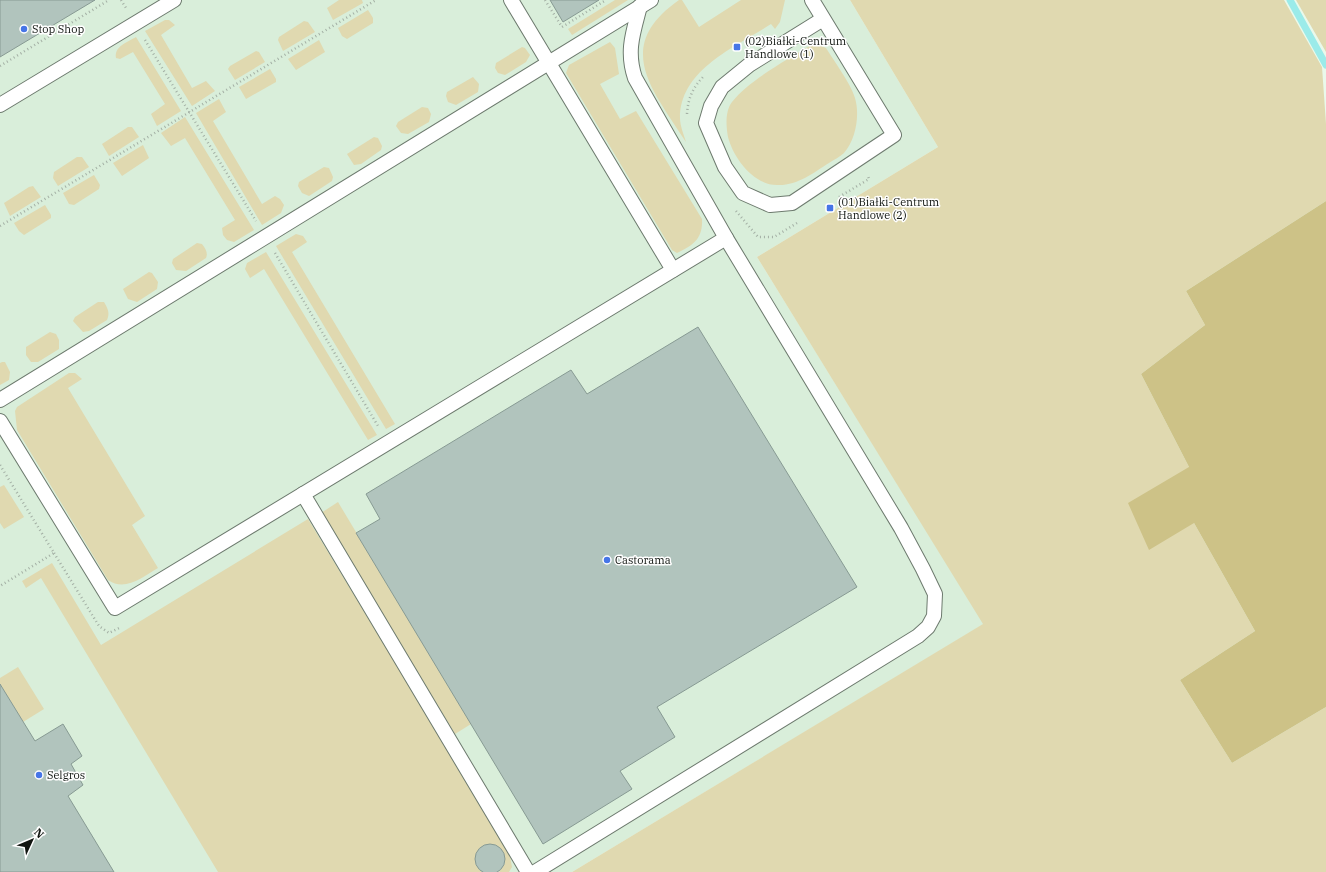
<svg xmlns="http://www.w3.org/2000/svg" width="1326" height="872" viewBox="0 0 1326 872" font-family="'IBM Plex Serif',serif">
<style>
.built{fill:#d9eeda}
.green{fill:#e0d9b0}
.forest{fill:#cdc287}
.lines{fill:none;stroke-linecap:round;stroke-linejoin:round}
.stream{stroke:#9bebe9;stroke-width:7}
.building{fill:#b1c4bd;stroke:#879a93}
.lane-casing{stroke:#6d7a6e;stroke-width:16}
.path{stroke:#a4b0a5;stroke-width:2.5;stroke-dasharray:1 3;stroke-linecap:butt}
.lane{stroke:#fff;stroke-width:14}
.poi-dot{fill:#4675e7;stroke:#fff;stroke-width:1.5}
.labels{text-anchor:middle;stroke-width:3;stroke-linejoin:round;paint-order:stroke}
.poi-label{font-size:11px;fill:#101510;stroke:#fff;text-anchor:start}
</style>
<rect width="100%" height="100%" fill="#eaf9eb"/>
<polygon class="built" points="0,0 850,0 938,147 757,257 984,624 572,872 0,872"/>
<g class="green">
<polygon points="339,0 362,0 363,3 333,20 327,8"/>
<polygon points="615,0 628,0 572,35 568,29"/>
<path d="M 679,0 L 682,0 L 699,27 L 741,0 L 785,0 L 780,22 L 775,29 L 771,24 C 736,47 680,69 680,118 C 680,126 684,135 686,142 C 653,90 612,47 679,0 Z"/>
<polygon points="850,0 1284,0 1322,67 1326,124 1326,201 1186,291 1205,325 1141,374 1189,467 1194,523 1255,631 1180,680 1232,763 1326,707 1326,872 572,872 983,624 757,257 938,147"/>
<polygon points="1296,0 1326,0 1326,52"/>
<polygon points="368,10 373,18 373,23 347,39 342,36 338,28"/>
<polygon points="165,20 169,20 175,25 161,35 192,88 206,81 215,91 192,106 145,31"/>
<polygon points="304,21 308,22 315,32 283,51 278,40 279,37"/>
<path d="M 136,37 L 181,111 L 157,126 L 151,114 L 165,104 L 133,52 L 120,59 L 116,58 C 114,46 128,42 136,37 Z"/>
<polygon points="319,40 325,52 296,70 288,59"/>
<path d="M 610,42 L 615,48 L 619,74 L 600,84 L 620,119 L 636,111 L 702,219 C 703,238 694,245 677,253 L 672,250 L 566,73 L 569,65 Z"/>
<path d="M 811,45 L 819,45 L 826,48 C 834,61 851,84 855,98 C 860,115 856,139 844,153 C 840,157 833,160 829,163 C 813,173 797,186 777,185 C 753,185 733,157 728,137 C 726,126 725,111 732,102 C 749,80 787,60 811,45 Z"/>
<polygon points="522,47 525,48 530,55 526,62 505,75 498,73 495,68 496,63"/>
<polygon points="256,51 259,52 265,62 235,80 228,69 230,66"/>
<polygon points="270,69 276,79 276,82 246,99 239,87"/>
<polygon points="473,77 479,84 478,92 456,105 448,102 446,96 447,92"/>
<polygon points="219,99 226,112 213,121 262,204 275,196 280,199 284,205 281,213 262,225 196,113"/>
<polygon points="422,107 428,108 431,114 429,122 408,134 401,133 396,126 398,122"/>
<polygon points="185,117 254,230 234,242 227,240 223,235 222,228 235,220 185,138 171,146 161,133"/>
<polygon points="128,127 132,127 139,137 109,156 102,144"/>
<polygon points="374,137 378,138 382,146 381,150 361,164 354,165 347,154"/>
<polygon points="143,145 149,158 122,176 113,163"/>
<polygon points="77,157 82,157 89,167 58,186 53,178 54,172"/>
<polygon points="324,167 329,168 333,177 332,181 309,196 302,193 298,186 299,182"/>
<polygon points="94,175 100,185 99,189 74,205 69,204 63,193"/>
<polygon points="33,186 41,197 10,216 4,203 29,187"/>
<polygon points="45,205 51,215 51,218 24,235 19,231 14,223"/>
<polygon points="296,234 303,236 307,242 292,252 395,424 386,429 276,246"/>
<path d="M 197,243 L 202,244 C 206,249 208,253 206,258 L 186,271 L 176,270 L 172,263 L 173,259 Z"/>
<polygon points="266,252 377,435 368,440 264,269 250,278 245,269 247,263"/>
<polygon points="149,272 152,273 158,282 157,289 137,302 128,299 123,289"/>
<path d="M 98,302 L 104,302 C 108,309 110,313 107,320 L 89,331 L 83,332 L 73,321 L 75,317 Z"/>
<polygon points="50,332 56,334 59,340 59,349 38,362 31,362 26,355 26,347"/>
<polygon points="2,362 5,362 10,372 9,380 0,385 0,363"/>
<path d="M 69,373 L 75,373 L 82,379 L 68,388 L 145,516 L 132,525 L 158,568 C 143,577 125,592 108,580 L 17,430 L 15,411 L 17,407 Z"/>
<polygon points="4,485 24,517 4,529 0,523 0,487"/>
<polygon points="338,502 471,724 455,734 321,513"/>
<path d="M 308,519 L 509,851 L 512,867 L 509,872 L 499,872 L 505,863 L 503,852 C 492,839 473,847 476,865 L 482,872 L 218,872 L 41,578 L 26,588 L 22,581 L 52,563 L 101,645 Z"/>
<polygon points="18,667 44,709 23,722 0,684 0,678"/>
</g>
<polygon class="forest" points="1326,201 1326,707 1232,763 1180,680 1255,631 1194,523 1149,550 1128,503 1189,467 1141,374 1205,325 1186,291"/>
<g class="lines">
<polyline class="stream" points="1290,0 1326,65"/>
</g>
<g class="building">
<polygon points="0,0 95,0 0,57"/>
<polygon points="550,0 599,0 563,22"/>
<polygon points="698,327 857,587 657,707 675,737 620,771 632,789 543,844 356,533 380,519 366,494 571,370 587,394"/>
<polygon points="0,684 35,741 63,724 82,756 71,764 83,785 68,796 114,872 0,872"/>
<circle cx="490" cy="859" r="15"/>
</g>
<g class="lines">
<g class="lane-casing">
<g id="lane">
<polyline points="511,0 673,270"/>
<polyline points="812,0 894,135 792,203 770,205 743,193 725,167 706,123 711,106 722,87 749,65 823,19"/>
<polyline points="0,105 174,0"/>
<polyline points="0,400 651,0"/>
<polyline points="0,421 115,608 726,238"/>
<polyline points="303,494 528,872"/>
<path d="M 535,872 L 918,636 L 928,627 L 934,616 L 935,594 L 923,569 L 901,528 L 726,238 L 635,78 C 626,51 633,33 640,6"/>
</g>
</g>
<g class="path">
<polyline points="121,0 126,8"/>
<polyline points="545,0 562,27 606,0"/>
<polyline points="145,40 256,221"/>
<polyline points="0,66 109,0"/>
<path d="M 687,114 C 688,98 693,87 704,76"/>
<polyline points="839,197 869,179 868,176"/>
<polyline points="736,211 758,237 774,237 797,223"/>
<polyline points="0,226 376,0"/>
<polyline points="275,253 378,426"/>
<polyline points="0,465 54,553 0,586"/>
<polyline points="54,553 99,626 109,633 121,627"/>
</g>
<use href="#lane" class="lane"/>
</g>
<g class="poi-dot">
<circle cx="24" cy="29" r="4"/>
<rect x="733" y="43" width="8" height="8" rx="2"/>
<rect x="826" y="204" width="8" height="8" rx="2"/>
<circle cx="607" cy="560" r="4"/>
<circle cx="39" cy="775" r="4"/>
</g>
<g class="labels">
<g class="poi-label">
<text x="32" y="33">Stop Shop</text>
<text x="745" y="45">(02)Białki-Centrum<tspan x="745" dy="13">Handlowe (1)</tspan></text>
<text x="838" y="206">(01)Białki-Centrum<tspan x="838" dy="13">Handlowe (2)</tspan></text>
<text x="615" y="564">Castorama</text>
<text x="47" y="779">Selgros</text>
</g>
</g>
<g transform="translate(32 840) rotate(46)" stroke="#ffffff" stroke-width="3" paint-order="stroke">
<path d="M0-3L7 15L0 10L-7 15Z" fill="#101510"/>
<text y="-6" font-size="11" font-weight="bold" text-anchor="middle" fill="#101510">N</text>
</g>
</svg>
